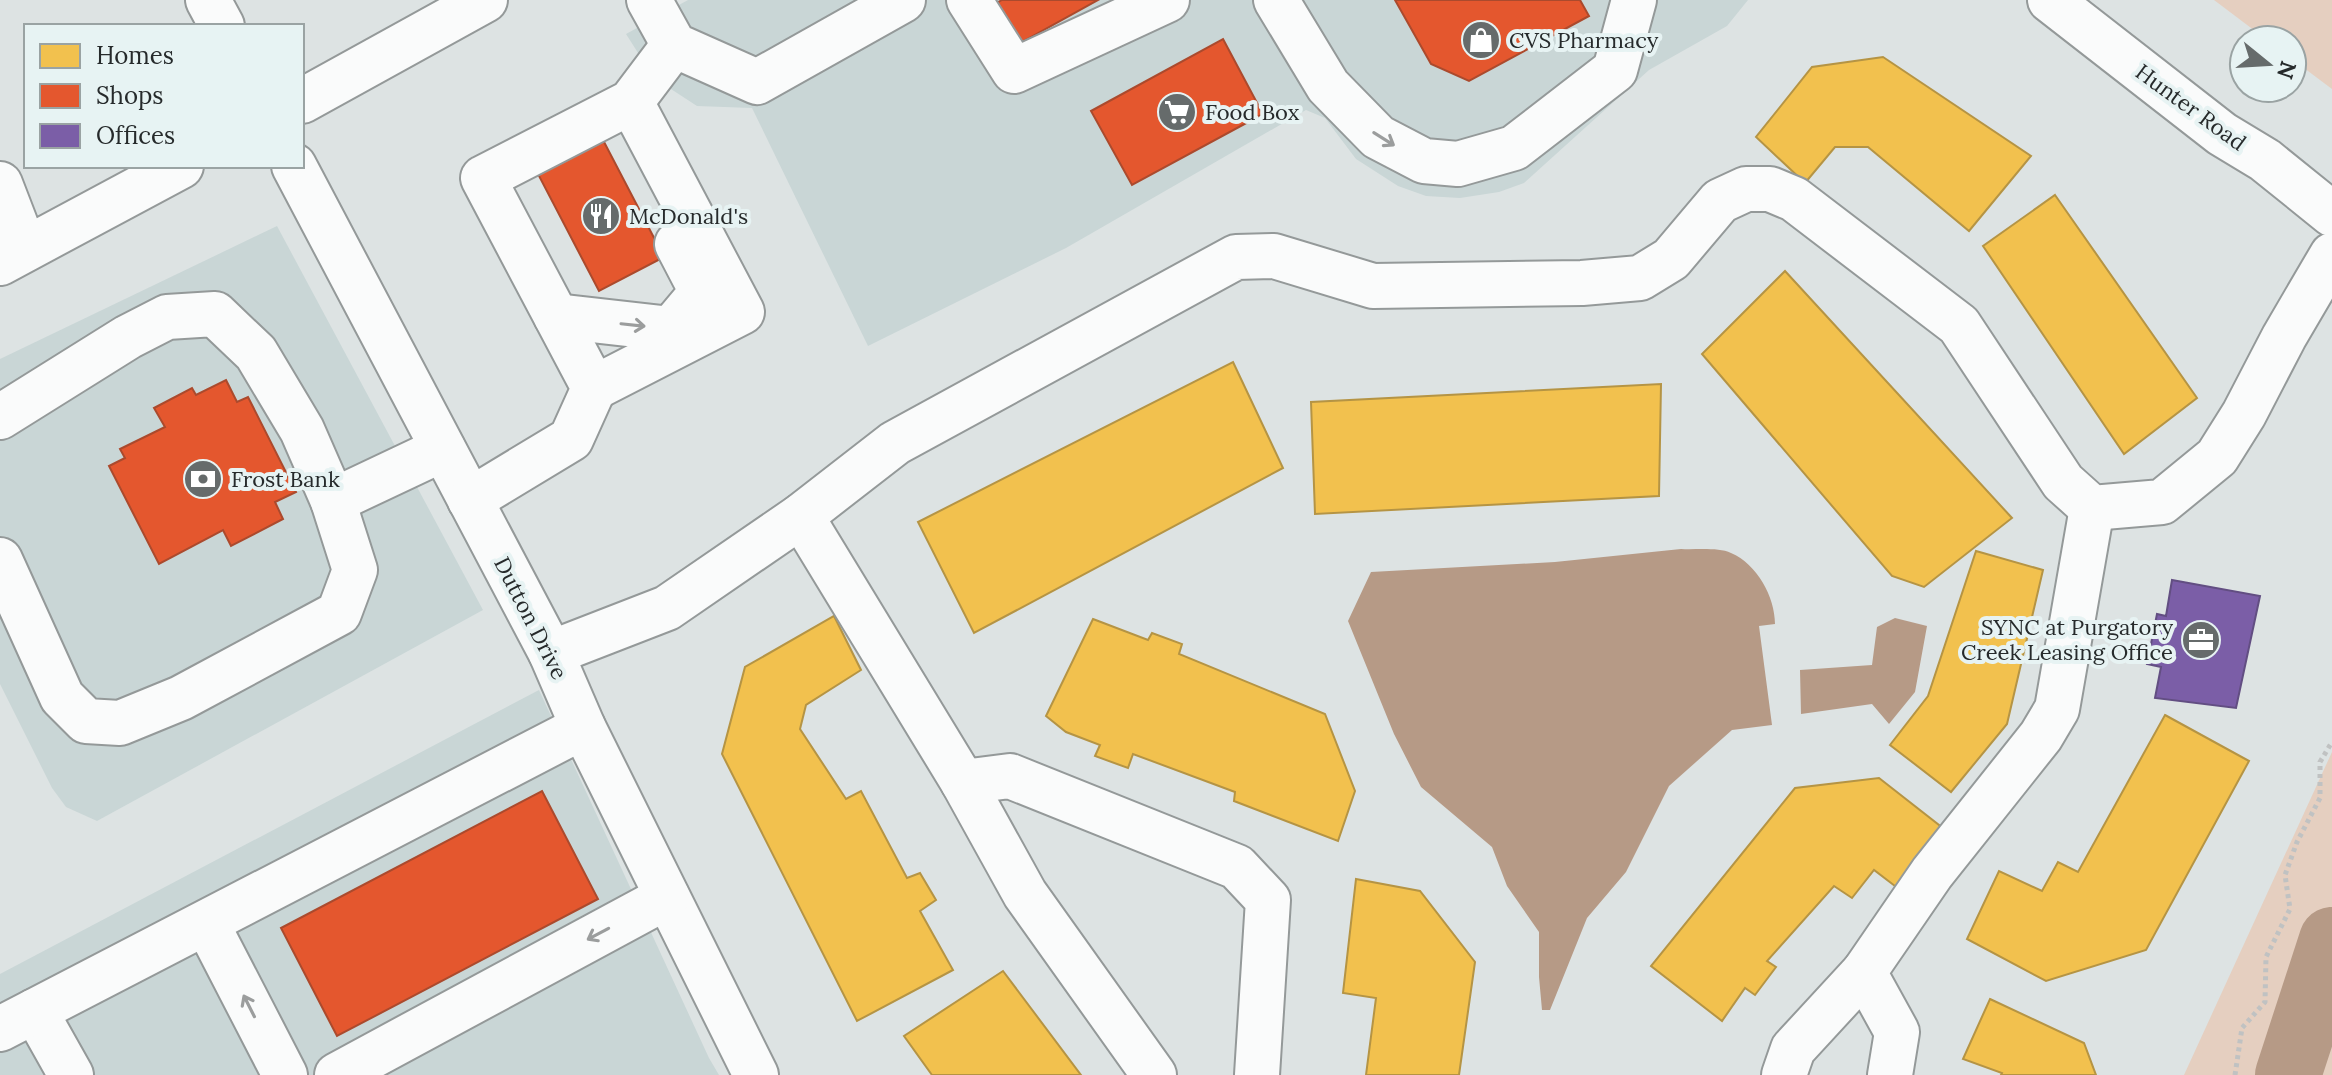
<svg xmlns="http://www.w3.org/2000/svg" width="2332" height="1075" viewBox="0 0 2332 1075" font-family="Lora,serif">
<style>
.built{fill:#c9d6d6}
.green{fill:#e5cfc0}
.water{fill:#b69a86}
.homes{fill:#f2c14e;stroke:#b59444;stroke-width:2}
.shops{fill:#e4572e;stroke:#ab4a2d;stroke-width:2}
.offices{fill:#7b5ea7;stroke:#624e82;stroke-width:2}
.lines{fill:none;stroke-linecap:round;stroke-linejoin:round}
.river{stroke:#b69a86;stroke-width:66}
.minor-casing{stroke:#949999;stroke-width:48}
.major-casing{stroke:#949999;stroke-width:48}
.path{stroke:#c0c2c2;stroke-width:5;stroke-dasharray:4 4;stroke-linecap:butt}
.minor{stroke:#fafbfb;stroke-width:44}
.major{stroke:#fafbfb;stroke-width:44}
.oneway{stroke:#9b9d9d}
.labels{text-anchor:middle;stroke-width:8;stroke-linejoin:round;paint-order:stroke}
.poi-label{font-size:22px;fill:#262a2b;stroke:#e7f3f3;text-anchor:start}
.street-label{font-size:22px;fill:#262a2b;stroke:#e7f3f3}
</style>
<rect width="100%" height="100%" fill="#dde3e3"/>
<g class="built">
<polygon points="688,0 1748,0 1727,26 1649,70 1524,183 1499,192 1460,198 1426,196 1398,186 1356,159 1325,118 1306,110 1066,248 868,346 752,108 697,106 654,78 626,34"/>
<polygon points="277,226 483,610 97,821 66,807 52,788 0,684 0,359"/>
<polygon points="539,690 709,1058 719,1075 0,1075 0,974"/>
</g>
<g class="green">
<polygon points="2214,0 2332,0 2332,89 2292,59 2292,40 2267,40"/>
<polygon points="2332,752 2332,1075 2184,1075"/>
</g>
<g class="water">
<path d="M 1681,549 C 1695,550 1718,547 1731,553 C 1757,564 1775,597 1775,624 L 1759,626 L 1772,725 L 1732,730 L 1669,786 L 1626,872 L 1587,918 L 1550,1010 L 1542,1010 L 1539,977 L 1539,932 L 1507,886 L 1492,847 L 1421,787 L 1394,734 L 1348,621 L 1371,572 L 1555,562 Z"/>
<polygon points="1895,618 1927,626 1915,692 1889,724 1872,704 1801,714 1800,670 1872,665 1877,627"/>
</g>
<g class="homes">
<polygon points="1883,57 2031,156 1969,231 1868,147 1835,147 1805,183 1756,137 1812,67"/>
<polygon points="2055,195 2197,398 2124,454 1983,246"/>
<polygon points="1785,271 2012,518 1924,587 1892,576 1702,354"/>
<polygon points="1233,362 1283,468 974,633 918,522"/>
<polygon points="1661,384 1659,496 1315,514 1311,402"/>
<polygon points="1976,551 2043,570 2007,724 1951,792 1890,745 1928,696"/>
<polygon points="834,616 861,670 806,705 800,729 846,799 861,791 907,878 920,873 936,900 920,911 953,970 857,1021 722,754 745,667"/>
<polygon points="1093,619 1148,640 1152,633 1182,644 1179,654 1325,714 1355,791 1338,841 1234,801 1235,792 1133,754 1128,768 1095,756 1100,745 1066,732 1046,716"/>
<polygon points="2165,715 2249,761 2146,950 2046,981 1967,939 1999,871 2042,891 2058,862 2078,872"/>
<polygon points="1879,778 1953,836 1904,893 1874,870 1852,898 1834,886 1767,961 1776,967 1755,995 1745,988 1722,1021 1651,966 1795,788"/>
<polygon points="1356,879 1420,891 1475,962 1459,1075 1366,1075 1376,998 1343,993"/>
<polygon points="1003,971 1081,1075 932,1075 904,1036"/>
<polygon points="1990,999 2084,1043 2096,1075 2001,1075 2002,1073 1963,1059"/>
</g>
<g class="shops">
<polygon points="1002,0 1098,0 1015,46 993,5"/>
<polygon points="1395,0 1580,0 1589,16 1469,81 1431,64"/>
<polygon points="1223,39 1263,114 1132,185 1091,111"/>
<polygon points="603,140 664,257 599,291 538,174"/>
<polygon points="226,380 237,402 248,397 296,492 275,502 283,519 231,546 223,530 159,564 109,466 125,458 120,449 165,427 154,408 192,388 196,395"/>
<polygon points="542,791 598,899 337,1036 281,928"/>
</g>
<polygon class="offices" points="2172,580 2260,596 2236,708 2155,698 2161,667 2147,664 2157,614 2166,616"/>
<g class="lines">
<polyline class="river" points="2288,1075 2332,940"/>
<g class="minor-casing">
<g id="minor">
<polyline points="208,0 222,26"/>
<polyline points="649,0 674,45 757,82 903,0"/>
<polyline points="969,0 1014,71 1167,0"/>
<polyline points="1276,0 1328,86 1378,137 1424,161 1458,164 1514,148 1615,70 1634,0"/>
<polyline points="294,166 551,653 583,727 756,1075"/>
<polyline points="0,184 25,249"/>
<polyline points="556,316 671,329 702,292 677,244"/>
<polyline points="594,388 742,312 631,102"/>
<polyline points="0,417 128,337 167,317 215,314 256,353 302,430 333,501 355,570 339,613 181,698 120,723 86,721 62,697 0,560"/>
<polyline points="470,500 571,439 594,388 483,178 631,102 674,45"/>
<polyline points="333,501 443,449"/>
<polyline points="801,516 963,782 1025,894 1154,1075"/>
<polyline points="551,653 667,608 801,516 895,443 1236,257 1274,256 1373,286 1582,283 1640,278 1671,259 1720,201 1746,189 1770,189 1794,199 1959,325 2063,482 2092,508 2162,502 2217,457 2244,414 2284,337 2332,255"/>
<polyline points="963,782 1010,776 1237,867 1268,900 1257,1075"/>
<polyline points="207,924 285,1075"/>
<polyline points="35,1011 71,1075"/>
<polyline points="0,1029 583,727"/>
<polyline points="337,1075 667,897"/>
<polyline points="1784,1075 1793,1049 1864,972"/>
<polyline points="1890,1075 1897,1032 1864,972 1932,873 2041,736 2057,709 2092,508"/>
</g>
</g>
<g class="major-casing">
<g id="major">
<polyline points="2050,0 2222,134 2265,160 2332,214"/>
<polyline points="302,101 485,0"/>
<polyline points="0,263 181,166"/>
</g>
</g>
<polyline class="path" points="2235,1075 2242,1028 2265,1002 2266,957 2290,909 2285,875 2297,842 2320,798 2320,762 2332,742"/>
<use href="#minor" class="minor"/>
<use href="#major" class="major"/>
</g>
<defs><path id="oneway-shaft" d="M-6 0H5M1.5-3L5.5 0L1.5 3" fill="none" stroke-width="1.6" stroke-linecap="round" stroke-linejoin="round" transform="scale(2)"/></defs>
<g class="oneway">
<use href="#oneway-shaft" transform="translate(1384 139) rotate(32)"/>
<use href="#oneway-shaft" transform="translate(633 325) rotate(6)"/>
<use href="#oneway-shaft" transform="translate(598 934) rotate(152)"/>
<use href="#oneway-shaft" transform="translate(249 1006) rotate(-117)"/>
</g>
<defs>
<g id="shop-disc" transform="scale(2)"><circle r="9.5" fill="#666b6b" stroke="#e7f3f3"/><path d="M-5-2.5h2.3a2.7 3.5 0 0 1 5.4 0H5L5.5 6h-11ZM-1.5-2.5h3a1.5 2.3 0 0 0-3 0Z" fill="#fff"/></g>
<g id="supermarket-disc" transform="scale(2)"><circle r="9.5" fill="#666b6b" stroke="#e7f3f3"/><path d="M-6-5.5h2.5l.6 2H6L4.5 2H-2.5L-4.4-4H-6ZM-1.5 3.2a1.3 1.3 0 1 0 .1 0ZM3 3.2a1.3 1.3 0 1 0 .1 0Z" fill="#fff"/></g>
<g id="restaurant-disc" transform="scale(2)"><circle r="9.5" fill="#666b6b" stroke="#e7f3f3"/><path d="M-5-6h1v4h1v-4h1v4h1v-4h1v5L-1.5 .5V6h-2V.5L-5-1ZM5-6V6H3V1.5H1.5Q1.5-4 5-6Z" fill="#fff"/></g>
<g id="bank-disc" transform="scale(2)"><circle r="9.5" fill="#666b6b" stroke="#e7f3f3"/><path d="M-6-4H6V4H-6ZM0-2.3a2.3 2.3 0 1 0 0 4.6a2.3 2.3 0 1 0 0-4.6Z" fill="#fff"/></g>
<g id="office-disc" transform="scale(2)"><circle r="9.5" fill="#666b6b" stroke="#e7f3f3"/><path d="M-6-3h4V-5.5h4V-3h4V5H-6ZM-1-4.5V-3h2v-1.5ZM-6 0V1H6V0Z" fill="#fff"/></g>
</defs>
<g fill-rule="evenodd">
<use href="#shop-disc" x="1481" y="40"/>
<use href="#supermarket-disc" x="1177" y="112"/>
<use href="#restaurant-disc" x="601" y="216"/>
<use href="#bank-disc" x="203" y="479"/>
<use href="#office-disc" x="2201" y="640"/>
</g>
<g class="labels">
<g class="poi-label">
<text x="1509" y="48">CVS Pharmacy</text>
<text x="1205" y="120">Food Box</text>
<text x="629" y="224">McDonald's</text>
<text x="231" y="487">Frost Bank</text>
<text x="2173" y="635" text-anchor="end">SYNC at Purgatory<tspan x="2173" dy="25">Creek Leasing Office</tspan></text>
</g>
<g class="street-label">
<text transform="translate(2191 107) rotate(36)" y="8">Hunter Road</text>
<text transform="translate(531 618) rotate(63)" y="8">Dutton Drive</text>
</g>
</g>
<rect x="24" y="24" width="280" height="144" fill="#e7f3f3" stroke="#9aa3a3" stroke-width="2"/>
<rect x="40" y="44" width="40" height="24" fill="#f2c14e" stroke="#9aa3a3" stroke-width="2"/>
<text x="96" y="64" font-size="24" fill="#262a2b">Homes</text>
<rect x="40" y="84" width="40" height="24" fill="#e4572e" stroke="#9aa3a3" stroke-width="2"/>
<text x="96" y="104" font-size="24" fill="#262a2b">Shops</text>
<rect x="40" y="124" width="40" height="24" fill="#7b5ea7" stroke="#9aa3a3" stroke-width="2"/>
<text x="96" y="144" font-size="24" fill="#262a2b">Offices</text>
<g transform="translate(2268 64) rotate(108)"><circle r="38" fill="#e7f3f3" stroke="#9aa3a3" stroke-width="2"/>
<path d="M0-6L14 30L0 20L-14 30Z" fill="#666b6b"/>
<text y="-12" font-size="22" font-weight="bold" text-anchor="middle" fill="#262a2b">N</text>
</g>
</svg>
